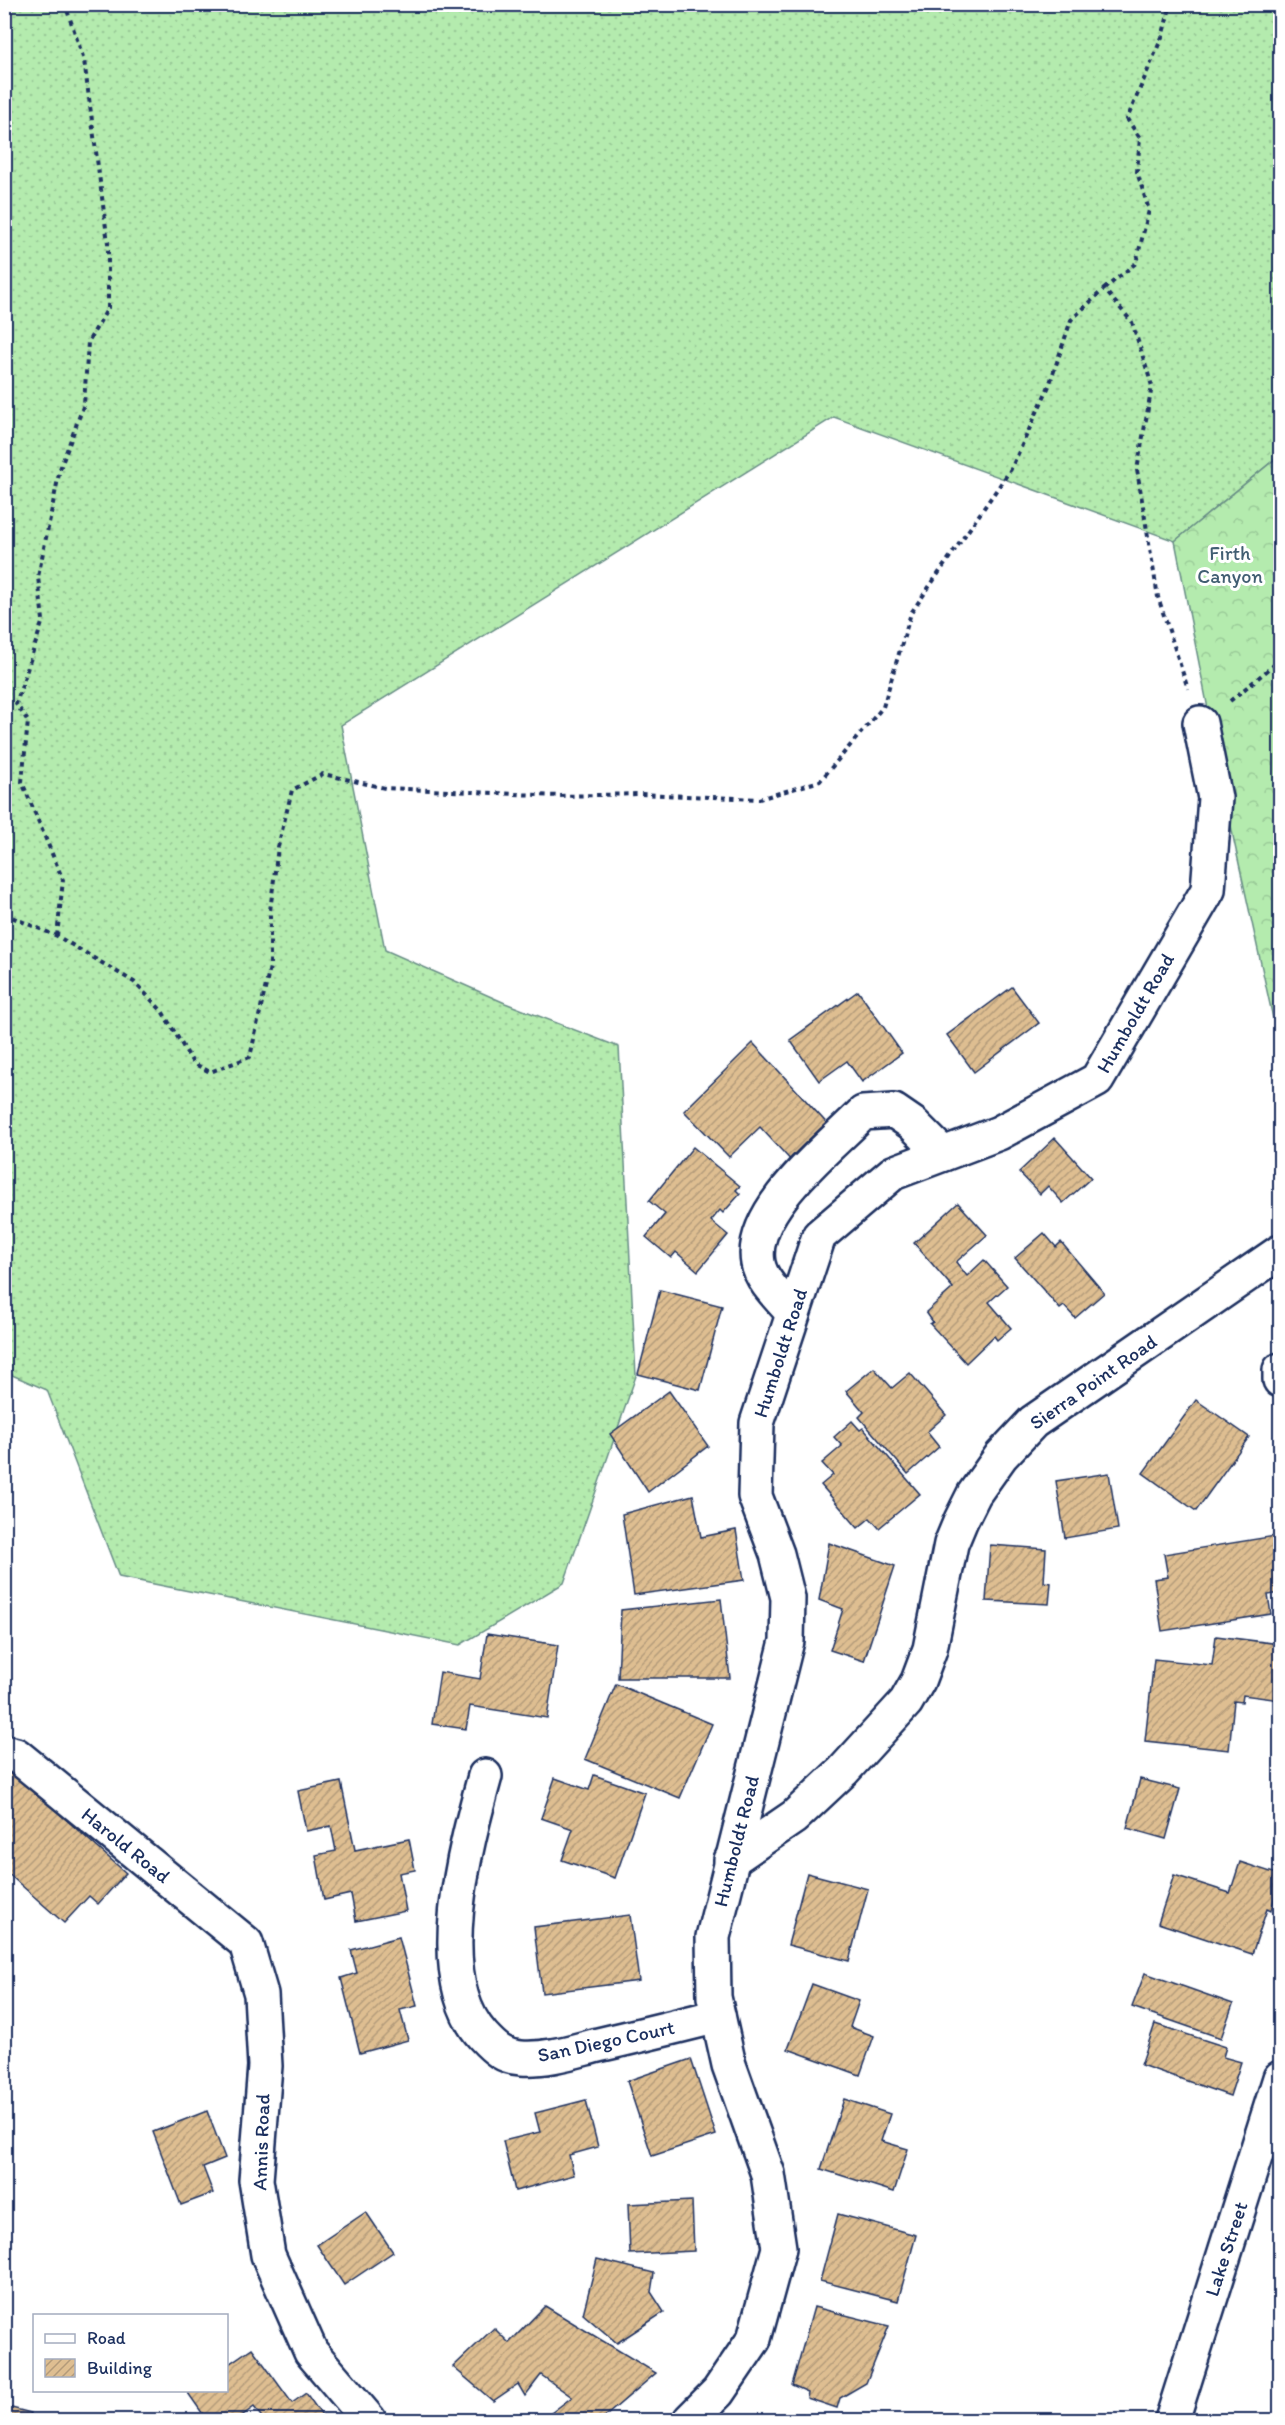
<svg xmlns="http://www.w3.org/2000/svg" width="1285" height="2425" viewBox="0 0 1285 2425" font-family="Itim,sans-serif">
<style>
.grass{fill:url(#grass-dots);stroke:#688d86;stroke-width:1.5}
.forest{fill:url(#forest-crowns);stroke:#688d86;stroke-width:1.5}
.building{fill:url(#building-hatch);stroke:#1b2f5e;stroke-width:1.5}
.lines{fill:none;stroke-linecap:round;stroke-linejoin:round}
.minor-casing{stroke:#1b2f5e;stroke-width:38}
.path{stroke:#1b2f5e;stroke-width:4;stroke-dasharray:4.5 4.5;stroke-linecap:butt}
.minor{stroke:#fff;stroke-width:33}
.labels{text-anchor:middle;stroke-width:6;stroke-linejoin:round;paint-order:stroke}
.park-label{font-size:20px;fill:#415e72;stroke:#fff}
.street-label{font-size:20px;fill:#1b2f5e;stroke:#fff}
</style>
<defs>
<pattern id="grass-dots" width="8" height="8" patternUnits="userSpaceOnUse" patternTransform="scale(1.5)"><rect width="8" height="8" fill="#b4ebae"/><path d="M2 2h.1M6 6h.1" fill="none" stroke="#9aca98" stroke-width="1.8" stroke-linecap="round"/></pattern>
<pattern id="forest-crowns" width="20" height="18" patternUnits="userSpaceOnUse" patternTransform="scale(1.5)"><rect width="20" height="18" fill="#b4ebae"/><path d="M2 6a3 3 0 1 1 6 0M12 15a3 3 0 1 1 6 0" fill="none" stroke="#9aca98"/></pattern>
<pattern id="building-hatch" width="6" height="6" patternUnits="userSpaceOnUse" patternTransform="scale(1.5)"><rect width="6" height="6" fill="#debe91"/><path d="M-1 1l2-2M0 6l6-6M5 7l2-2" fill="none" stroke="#b39b7a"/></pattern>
</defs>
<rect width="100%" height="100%" fill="#fff"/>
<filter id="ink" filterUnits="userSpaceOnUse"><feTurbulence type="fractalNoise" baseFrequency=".0167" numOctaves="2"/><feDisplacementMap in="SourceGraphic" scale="12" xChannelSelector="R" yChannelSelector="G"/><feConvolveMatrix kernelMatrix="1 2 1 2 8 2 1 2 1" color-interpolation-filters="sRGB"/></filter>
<g filter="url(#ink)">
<polygon class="grass" points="4,5 1280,5 1280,455 1175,541 834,417 341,725 385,950 505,1003 619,1047 636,1376 564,1583 460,1645 119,1577 47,1390 5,1372"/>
<polygon class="forest" points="1280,455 1280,1050 1234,841 1175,541"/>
<g class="building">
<polygon points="1012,987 1039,1023 974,1072 947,1035"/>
<polygon points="858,991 902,1053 862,1082 847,1061 819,1081 790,1040"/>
<polygon points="753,1043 833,1130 795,1165 760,1127 729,1157 684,1111"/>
<polygon points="1055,1138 1091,1178 1063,1203 1048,1186 1040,1194 1019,1172"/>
<polygon points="693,1147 740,1186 736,1190 740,1194 723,1213 720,1210 711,1221 728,1235 698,1271 676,1252 671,1258 646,1237 665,1214 649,1201"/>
<polygon points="958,1203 987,1235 956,1262 967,1276 984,1260 1007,1286 989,1302 1011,1328 997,1340 994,1336 966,1363 930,1324 933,1322 926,1312 953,1288 914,1243"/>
<polygon points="1044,1233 1056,1247 1061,1242 1104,1293 1075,1318 1064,1306 1060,1309 1015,1258"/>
<polygon points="660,1290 722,1306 700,1390 638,1374"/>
<polygon points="874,1368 892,1388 910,1373 946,1415 927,1432 939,1447 908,1474 859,1417 864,1412 846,1391"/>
<polygon points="669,1391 708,1446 648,1492 610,1434"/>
<polygon points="1196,1400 1249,1437 1196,1511 1143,1473"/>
<polygon points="852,1421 860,1430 863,1428 920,1494 879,1528 870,1518 858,1528 821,1485 833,1475 822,1463 842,1446 834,1437"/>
<polygon points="1109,1473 1118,1529 1065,1538 1056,1481"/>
<polygon points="693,1495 701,1537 736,1530 744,1580 634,1595 622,1514"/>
<polygon points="1275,1536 1280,1570 1280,1593 1268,1595 1271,1614 1162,1631 1154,1579 1168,1577 1164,1554"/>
<polygon points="829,1543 895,1566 864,1661 830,1650 843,1609 819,1600"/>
<polygon points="990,1545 1046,1549 1044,1582 1051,1583 1049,1604 986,1601"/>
<polygon points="721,1599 730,1678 618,1678 621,1610"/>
<polygon points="487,1634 558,1645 547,1718 470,1706 466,1729 432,1724 440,1672 480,1679"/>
<polygon points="1216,1636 1280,1644 1280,1700 1243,1695 1242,1702 1234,1701 1229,1750 1145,1741 1154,1659 1212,1665"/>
<polygon points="616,1684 712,1724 680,1798 585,1759"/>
<polygon points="6,1766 126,1873 98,1904 89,1896 64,1923 4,1870"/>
<polygon points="594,1775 645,1793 615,1878 562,1860 573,1829 541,1818 555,1778 589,1790"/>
<polygon points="1140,1779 1180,1789 1166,1839 1127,1828"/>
<polygon points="341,1782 355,1850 409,1839 415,1870 399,1873 406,1911 356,1921 351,1894 324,1900 316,1855 336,1851 331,1826 306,1831 298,1791"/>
<polygon points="1240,1862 1280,1875 1271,1911 1267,1909 1252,1954 1158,1923 1174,1875 1230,1893"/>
<polygon points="807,1873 868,1889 849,1961 788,1945"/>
<polygon points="630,1915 639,1981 542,1993 534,1927"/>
<polygon points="399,1937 417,2006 400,2010 408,2040 360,2053 341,1978 357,1973 351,1950"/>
<polygon points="1145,1973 1233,2004 1221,2038 1132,2007"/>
<polygon points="812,1984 859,2001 850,2027 874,2036 860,2075 788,2049"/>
<polygon points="1155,2024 1226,2047 1223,2057 1241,2062 1230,2096 1141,2065"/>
<polygon points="691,2059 716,2135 652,2156 627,2081"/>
<polygon points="844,2099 890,2114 881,2141 908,2149 894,2192 821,2169"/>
<polygon points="586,2100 598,2147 569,2155 574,2175 515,2191 503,2141 540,2132 535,2113"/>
<polygon points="207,2111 225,2158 203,2167 213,2193 181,2205 153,2132"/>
<polygon points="692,2201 694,2251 630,2254 628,2204"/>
<polygon points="366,2212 393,2252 344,2285 317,2245"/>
<polygon points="838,2214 916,2235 898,2301 820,2281"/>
<polygon points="597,2259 654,2273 651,2292 664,2312 617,2343 583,2314"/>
<polygon points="545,2306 656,2373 601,2420 557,2420 551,2413 572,2397 541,2375 525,2396 518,2384 493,2401 453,2367 494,2328 509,2343"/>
<polygon points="814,2307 889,2326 866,2383 840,2398 837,2408 807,2398 808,2392 792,2385"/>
<polygon points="252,2348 292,2403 306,2393 325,2420 264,2420 254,2407 236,2420 207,2420 188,2393 192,2390 226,2390 226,2366"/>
<polygon points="4,2406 31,2413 29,2420 4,2420"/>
</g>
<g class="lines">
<g class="minor-casing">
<g id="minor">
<path d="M 792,1312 C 780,1298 761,1281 758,1263 C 748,1210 829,1148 863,1113 L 894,1111 L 913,1124 L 943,1154"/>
<polyline points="1280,1370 1280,1380"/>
<polyline points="4,1752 16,1755 246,1943 261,1994 265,2066 256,2180 268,2255 311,2352 369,2420"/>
<path d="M 485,1776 C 466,1845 429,1977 483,2036 C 495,2049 504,2057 521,2058 C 547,2060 574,2051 598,2045 C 638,2036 678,2026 718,2016"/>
<polyline points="731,1860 794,1817 843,1771 906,1702 918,1681 930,1649 951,1544 961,1520 974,1494 1001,1456 1033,1422 1280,1252"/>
<polyline points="690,2420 718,2392 754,2339 779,2248 768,2174 729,2065 714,1997 713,1937 787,1641 788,1598 777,1554 755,1496 757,1423 819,1236 893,1173 999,1133 1097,1080 1208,890 1215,798 1200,723"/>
<polyline points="1172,2420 1280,2078"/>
</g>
</g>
<g class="path">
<polyline points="1104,289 1136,263 1149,210 1137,172 1140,138 1127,119 1162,37 1171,4"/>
<polyline points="1230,701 1280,660"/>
<polyline points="4,914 57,936 134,982 162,1011 193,1063 210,1072 250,1057 270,967 270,911 278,847 292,790 323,774 385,788 559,796 639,794 759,799 820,781 883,707 911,613 1011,469 1049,386 1071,320 1104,289 1132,322 1152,386 1137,470 1158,597 1188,689"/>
<polyline points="57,936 63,880 22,782 28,721 16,704 43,620 38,577 60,469 84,404 88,342 108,308 108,243 84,60 65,4"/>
</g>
<use href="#minor" class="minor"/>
</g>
</g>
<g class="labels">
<g class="park-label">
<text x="1230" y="560">Firth<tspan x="1230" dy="23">Canyon</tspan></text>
</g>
<g class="street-label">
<text transform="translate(1135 1013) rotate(-60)" y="7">Humboldt Road</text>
<text transform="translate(780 1353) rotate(-72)" y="7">Humboldt Road</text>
<text transform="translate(1093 1382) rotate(-35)" y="7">Sierra Point Road</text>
<text transform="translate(736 1841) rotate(-76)" y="7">Humboldt Road</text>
<text transform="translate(126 1845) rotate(39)" y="7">Harold Road</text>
<text transform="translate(606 2041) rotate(-12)" y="7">San Diego Court</text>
<text transform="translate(261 2142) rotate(-88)" y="7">Annis Road</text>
<text transform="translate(1226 2249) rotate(-72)" y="7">Lake Street</text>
</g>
</g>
<rect width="1285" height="2425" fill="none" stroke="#fff" stroke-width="24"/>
<rect x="12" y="12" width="1261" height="2401" fill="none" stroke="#1b2f5e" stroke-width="2" filter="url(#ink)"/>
<rect x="33" y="2314" width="195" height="78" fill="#ffffff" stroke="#a4acbf" stroke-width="1.5"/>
<rect x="45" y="2334" width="30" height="9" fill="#ffffff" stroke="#a4acbf" stroke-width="1.5"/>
<text x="87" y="2344" font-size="18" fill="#1b2f5e">Road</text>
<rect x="45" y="2359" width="30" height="18" fill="url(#building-hatch)" stroke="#a4acbf" stroke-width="1.5"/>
<text x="87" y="2374" font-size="18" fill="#1b2f5e">Building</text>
</svg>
